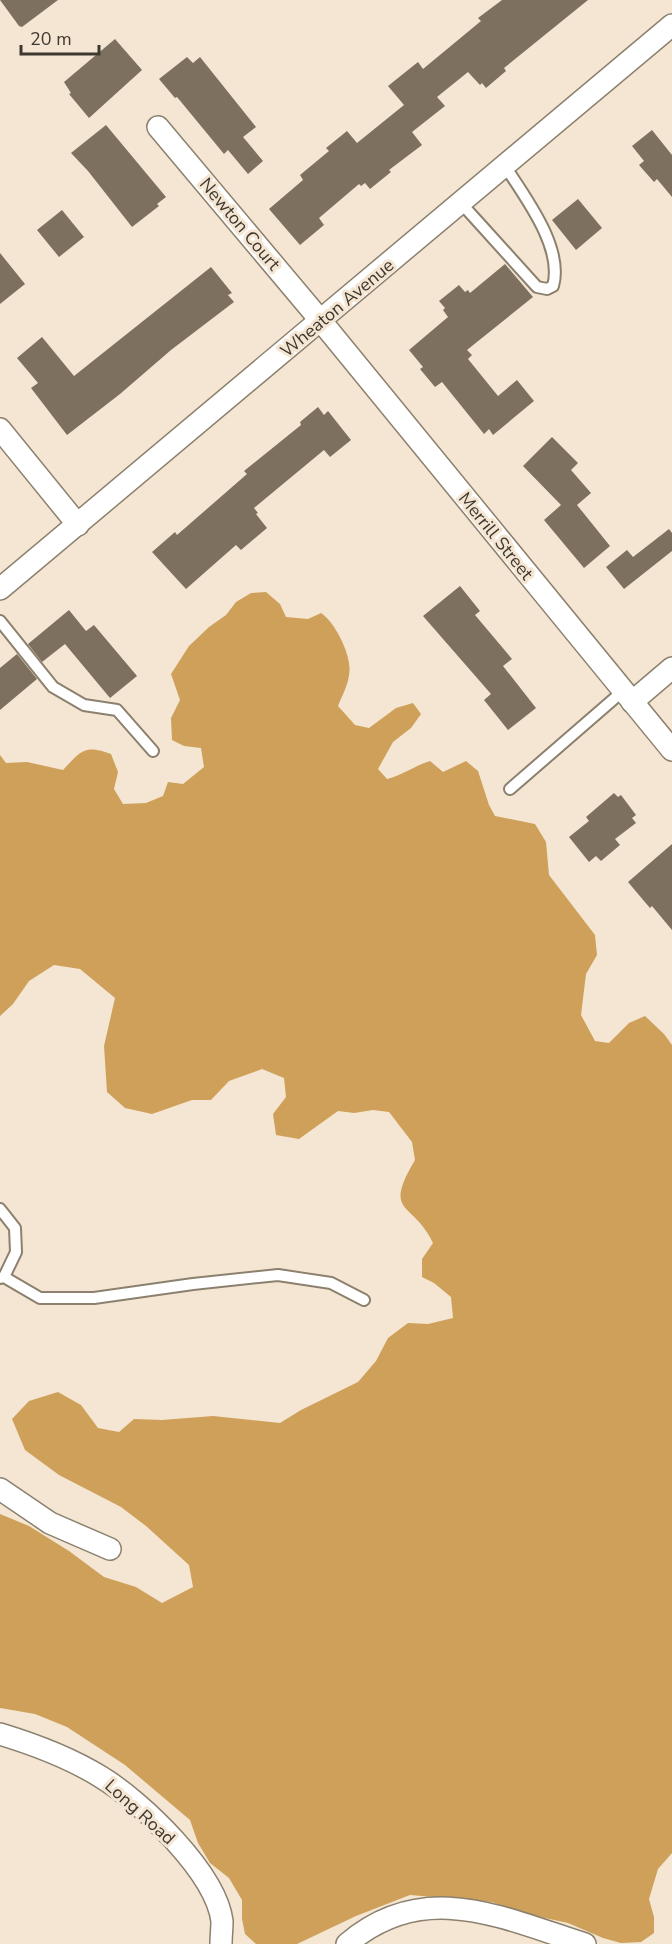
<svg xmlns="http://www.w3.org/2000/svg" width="672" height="1944" viewBox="0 0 672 1944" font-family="'Nunito Sans',sans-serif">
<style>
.forest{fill:#cea05a}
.building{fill:#7d705f}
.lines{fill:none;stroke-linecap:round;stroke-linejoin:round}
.lane-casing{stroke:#8c806e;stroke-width:14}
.street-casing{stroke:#8c806e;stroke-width:24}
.lane{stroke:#fff;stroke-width:10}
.street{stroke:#fff;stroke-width:21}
.labels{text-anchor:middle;stroke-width:6;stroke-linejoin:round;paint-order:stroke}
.street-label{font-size:18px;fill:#3e3830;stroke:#f4e6d2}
</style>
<rect width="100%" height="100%" fill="#f4e6d2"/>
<path class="forest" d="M 266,592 L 280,604 L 286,617 L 308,619 L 321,613 C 335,622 353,657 349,675 C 348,685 342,696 338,706 L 355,725 L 369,728 L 396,708 L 413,703 L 421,714 L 411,728 L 393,742 L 378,769 L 387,779 C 403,775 414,766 430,761 L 443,772 L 466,761 L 478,771 L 489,805 L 495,816 L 535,824 L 546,842 L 549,875 L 595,935 L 597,955 L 586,974 L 581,1015 L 595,1041 L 609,1043 L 629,1023 L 645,1016 L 664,1034 L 672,1045 L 672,1853 L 658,1869 L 649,1899 L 654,1917 L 654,1933 L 641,1942 L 621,1943 L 603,1938 L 568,1923 L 527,1914 L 492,1902 L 410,1895 L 356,1916 L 297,1944 L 256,1944 L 245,1934 L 242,1919 L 242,1900 L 229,1878 L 210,1863 L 198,1843 L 190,1820 L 125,1765 L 67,1727 L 35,1714 L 0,1708 L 0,1514 L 29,1526 L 69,1551 L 104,1577 L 136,1587 L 162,1603 L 193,1587 L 189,1565 L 146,1526 L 121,1507 L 59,1475 L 25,1450 L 12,1419 L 29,1401 L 58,1392 L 81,1405 L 98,1428 L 119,1432 L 134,1419 L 162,1420 L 213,1416 L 280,1423 L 301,1410 L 358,1382 L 376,1361 L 388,1338 L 408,1323 L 428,1324 L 453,1318 L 451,1297 L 434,1283 L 422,1277 L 422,1259 L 433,1243 C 413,1200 382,1216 415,1160 L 412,1142 L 389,1112 L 373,1110 L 354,1113 L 338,1111 L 299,1139 L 276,1135 L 273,1114 L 286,1097 L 284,1078 L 262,1069 L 229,1081 L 211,1100 L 192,1100 L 152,1114 L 125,1108 L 107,1092 L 104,1046 L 115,998 L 80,969 L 54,965 L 29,981 L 13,1004 L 0,1016 L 0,755 L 6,763 L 27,762 L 63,770 C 81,751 84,744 111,754 L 118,772 L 114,789 L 123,804 L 146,803 L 163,796 L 168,782 L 183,784 L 204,767 L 201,748 L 184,746 L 172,740 L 171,718 L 180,700 L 171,674 L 189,646 L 209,627 L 226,615 L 236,602 L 251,593 Z"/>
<g class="building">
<polygon points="0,0 58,0 22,27 19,26"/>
<polygon points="502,0 588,0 504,68 506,71 486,88 482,83 480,85 468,72 437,97 445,106 412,132 422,145 389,170 391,172 370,189 365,183 361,186 359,184 319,218 324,225 300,245 269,209 303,180 300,175 329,151 326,148 347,131 357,143 404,105 388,86 418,62 423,69 481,21 478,18"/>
<polygon points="115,39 142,70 89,118 69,94 71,93 64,82"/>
<polygon points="187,57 193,63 200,57 256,127 243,137 263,161 248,174 228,150 224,154 177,97 175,98 159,79"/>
<polygon points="106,125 166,197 157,204 159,206 132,227 88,171 71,153"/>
<polygon points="652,130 672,155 672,197 657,179 654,182 639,165 644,161 632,146"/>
<polygon points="578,199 602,228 576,250 552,220"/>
<polygon points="62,210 84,237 59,257 37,230"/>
<polygon points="0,253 25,284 0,304"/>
<polygon points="505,264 533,297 467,350 472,355 468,359 498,396 517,380 534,401 493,435 489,429 484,434 442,382 435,387 420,369 423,367 409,350 448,317 443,310 445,308 439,301 459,285 465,292 468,290 470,293"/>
<polygon points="211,267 232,293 228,295 234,302 171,350 120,394 67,435 31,388 38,383 17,358 42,337 74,376"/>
<polygon points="318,407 324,415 328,411 351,440 330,457 324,450 254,508 258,513 256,514 267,528 241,550 236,545 186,589 152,552 175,532 177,535 247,474 244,471 301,425 300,422"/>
<polygon points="552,437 578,463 571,470 591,493 577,505 610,546 584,568 544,520 561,505 523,466"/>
<polygon points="669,529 672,533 672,551 624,589 606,567 627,550 633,557"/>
<polygon points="460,586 480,611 475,615 512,659 503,666 536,708 508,730 484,700 491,694 423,616"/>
<polygon points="69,610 86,631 94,625 137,676 110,698 65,644 42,662 28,644"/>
<polygon points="17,654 37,679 0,710 0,668"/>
<polygon points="614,793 618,797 621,795 636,815 632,818 636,823 615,839 620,845 601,861 596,856 589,862 569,837 589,821 586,817"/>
<polygon points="672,844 672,930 652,906 650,908 644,901 628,882"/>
</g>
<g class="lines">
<g class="lane-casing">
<g id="lane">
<path d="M 461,203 L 537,287 L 547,289 L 553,286 C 564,248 525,197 505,166"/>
<polyline points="0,621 53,687 84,705 117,710 153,751"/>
<polyline points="510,789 623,691"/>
<polyline points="0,1209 15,1228 16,1252 4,1277 0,1278"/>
<polyline points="4,1277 40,1298 94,1298 193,1284 278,1275 331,1283 364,1300"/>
</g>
</g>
<g class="street-casing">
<g id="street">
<polyline points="158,127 321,321 672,750"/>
<polyline points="0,429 78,525"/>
<polyline points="0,589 672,25"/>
<polyline points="632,702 672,668"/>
<polyline points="0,1489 50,1523 110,1549"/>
<path d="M 0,1734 C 33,1744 72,1759 101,1777 C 141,1801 216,1873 222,1921 C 222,1928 221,1937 221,1944"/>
<path d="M 347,1944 C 424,1878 502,1918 585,1944"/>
</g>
</g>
<use href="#lane" class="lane"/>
<use href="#street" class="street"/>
</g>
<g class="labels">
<g class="street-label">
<text transform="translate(240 224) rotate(50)" y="6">Newton Court</text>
<text transform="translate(337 308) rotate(-40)" y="6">Wheaton Avenue</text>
<text transform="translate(496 536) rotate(51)" y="6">Merrill Street</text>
<text transform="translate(140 1812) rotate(42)" y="6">Long Road</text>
</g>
</g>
<path d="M21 45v9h78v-9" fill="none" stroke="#3e3830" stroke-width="3"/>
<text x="30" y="45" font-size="18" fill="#3e3830" stroke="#f4e6d2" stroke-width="4.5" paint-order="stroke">20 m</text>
</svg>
